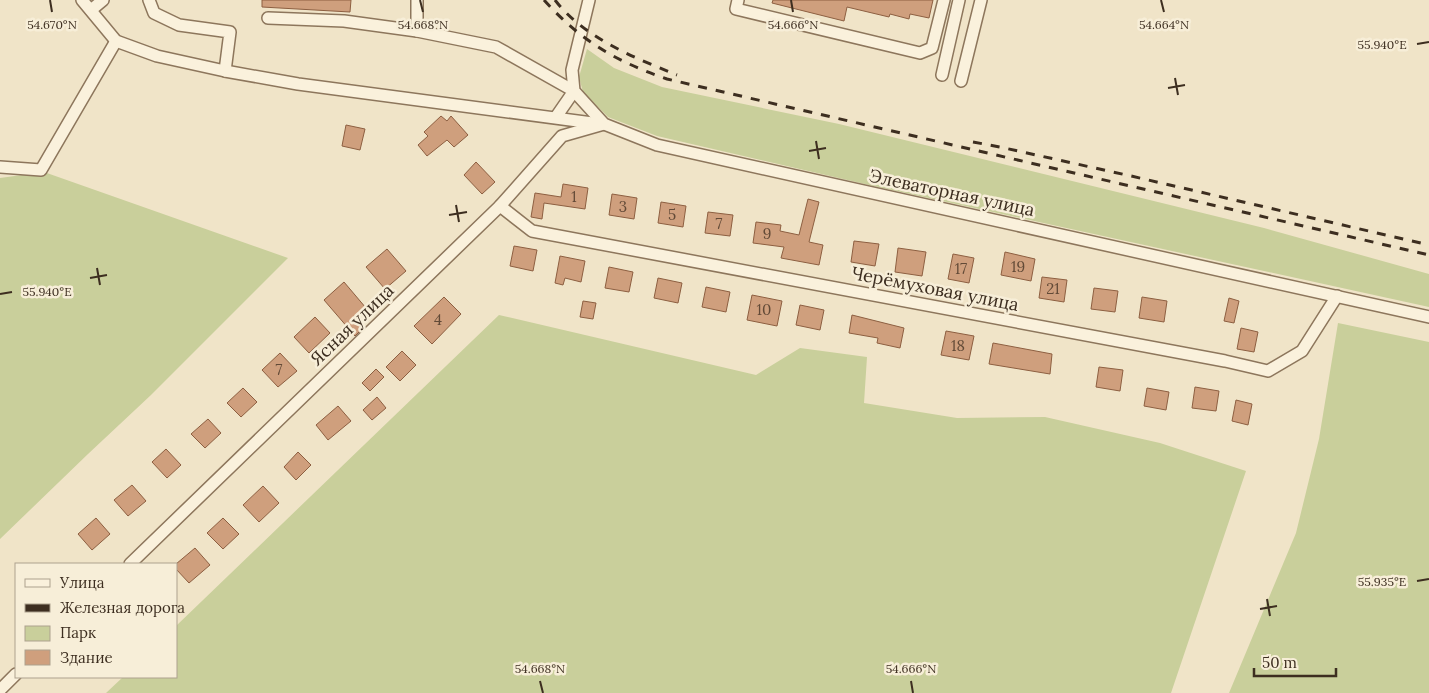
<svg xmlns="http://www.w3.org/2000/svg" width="1429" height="693" viewBox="0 0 1429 693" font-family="Lora,serif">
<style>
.green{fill:#c9cf9b}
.building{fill:#cf9f7d;stroke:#8d5f41}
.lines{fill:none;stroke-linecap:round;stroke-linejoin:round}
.minor-casing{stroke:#8d765c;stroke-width:14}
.minor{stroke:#faf1dc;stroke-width:11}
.rail{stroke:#3d2e20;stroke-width:3;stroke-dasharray:9 9;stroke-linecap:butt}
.ticks{fill:none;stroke:#3d2e20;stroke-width:2}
.labels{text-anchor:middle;stroke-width:5;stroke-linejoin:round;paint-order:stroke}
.number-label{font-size:15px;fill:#624a37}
.street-label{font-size:18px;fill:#3d2e20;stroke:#f7eed8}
.ticks-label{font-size:12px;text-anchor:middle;fill:#3d2e20;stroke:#f7eed8;stroke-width:5;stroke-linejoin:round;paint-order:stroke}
</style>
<rect width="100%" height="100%" fill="#f0e4c8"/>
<g class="green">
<polygon points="587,49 614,68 662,87 839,124 1264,228 1429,274 1429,307 869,185 657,136 608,117 583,92 579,77"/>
<polygon points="44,172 288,258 151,395 88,454 0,539 0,178"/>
<polygon points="499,315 756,375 800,348 867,357 864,403 957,418 1045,417 1160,443 1246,471 1171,693 106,693 123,677 176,677 176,626"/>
<polygon points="1338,323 1429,342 1429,693 1229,693 1296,533 1319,439"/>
</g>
<g class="building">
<polygon points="262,0 351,0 350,12 262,7"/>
<polygon points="773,0 933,0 929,18 910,14 909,19 890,14 889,17 847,7 844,21 772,3"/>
<polygon points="441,116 447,121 451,116 468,135 454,147 447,140 427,156 418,145 428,136 424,132"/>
<polygon points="346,125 365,129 360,150 342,146"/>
<polygon points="476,162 495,182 482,194 464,175"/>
<polygon points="563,184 588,188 585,209 544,203 542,219 531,217 535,193 561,197"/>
<polygon points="612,194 637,198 634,219 609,215"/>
<polygon points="808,199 819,202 809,242 823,245 819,265 781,258 784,247 753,243 756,222 781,225 780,231 799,235"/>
<polygon points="661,202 686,206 683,227 658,223"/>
<polygon points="708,212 733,215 730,236 705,233"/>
<polygon points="854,241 879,244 875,266 851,262"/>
<polygon points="514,246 537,250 533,271 510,266"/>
<polygon points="898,248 926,252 922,276 895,272"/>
<polygon points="387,249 406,271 385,289 366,267"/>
<polygon points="1005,252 1035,259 1031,281 1001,275"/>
<polygon points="953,254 974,258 969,283 948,279"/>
<polygon points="560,256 585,261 581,282 565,278 563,285 555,283"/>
<polygon points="609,267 633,272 629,292 605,288"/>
<polygon points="1042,277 1067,280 1064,302 1039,298"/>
<polygon points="658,278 682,283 678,303 654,298"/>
<polygon points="344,282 366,308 355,318 363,328 355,336 324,300"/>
<polygon points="706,287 730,292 726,312 702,307"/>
<polygon points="1094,288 1118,291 1115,312 1091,309"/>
<polygon points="752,295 782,301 777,326 747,320"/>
<polygon points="444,297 461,314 432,344 414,326"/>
<polygon points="1142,297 1167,301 1164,322 1139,318"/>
<polygon points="1229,298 1239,301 1234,323 1224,321"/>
<polygon points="583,301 596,303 593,319 580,317"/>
<polygon points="800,305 824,310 820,330 796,325"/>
<polygon points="852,315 904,328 900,348 877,343 878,338 849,333"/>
<polygon points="315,317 330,333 309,353 294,337"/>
<polygon points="1241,328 1258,332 1254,352 1237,349"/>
<polygon points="946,331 974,336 969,360 941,355"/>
<polygon points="993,343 1052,354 1050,374 989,364"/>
<polygon points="402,351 416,365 400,381 386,367"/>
<polygon points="280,353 297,371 278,387 262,370"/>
<polygon points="1099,367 1123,370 1120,391 1096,387"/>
<polygon points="376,369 384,377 370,391 362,383"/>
<polygon points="1195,387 1219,391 1216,411 1192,408"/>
<polygon points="243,388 257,402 241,417 227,403"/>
<polygon points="1147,388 1169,392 1166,410 1144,406"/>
<polygon points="377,397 386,408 372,420 363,410"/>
<polygon points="1236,400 1252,404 1248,425 1232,421"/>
<polygon points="338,406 351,421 328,440 316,425"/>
<polygon points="208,419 221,433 205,448 191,434"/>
<polygon points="166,449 181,465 167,478 152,462"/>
<polygon points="298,452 311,465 296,480 284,467"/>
<polygon points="132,485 146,501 128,516 114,500"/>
<polygon points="263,486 279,503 259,522 243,505"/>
<polygon points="96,518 110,534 92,550 78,534"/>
<polygon points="223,518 239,534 223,549 207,533"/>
<polygon points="195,548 210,565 189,583 176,569 176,564"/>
</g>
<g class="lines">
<g class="minor-casing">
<g id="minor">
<polyline points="82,0 116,41 157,56 225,71 298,84 600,124"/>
<polyline points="149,0 154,13 179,25 230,32 225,71"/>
<polyline points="417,0 417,31 496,47 574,91 556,117"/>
<polyline points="589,0 572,70 574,91 604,124 657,145 1429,317"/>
<polyline points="738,0 736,9 920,53 932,48 944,0"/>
<polyline points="91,10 103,0"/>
<polyline points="268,18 344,21 417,31"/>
<polyline points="942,75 959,0"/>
<polyline points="961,81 981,0"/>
<polyline points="0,167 41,170 116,41"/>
<polyline points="500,206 532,231 1225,361 1268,371 1302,351 1337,296"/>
<polyline points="130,564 500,206 562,136 604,124"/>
<polyline points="0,690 16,674"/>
</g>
</g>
<use href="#minor" class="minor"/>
<g class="rail">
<path d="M 544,0 C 581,41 615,61 667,79 L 1429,255"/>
<path d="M 555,0 C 584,38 635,58 677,75"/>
<polyline points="973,142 1000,147 1131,176 1429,245"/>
</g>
</g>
<path class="ticks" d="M 50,0 L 52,12M 420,0 L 423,12M 791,0 L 793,12M 1161,0 L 1164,12M 1417,44 L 1429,42M 1175,78 L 1178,95M 1168,88 L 1185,85M 816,141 L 819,159M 809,151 L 826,148M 456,205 L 459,222M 449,215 L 467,212M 97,268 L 100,285M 90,278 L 107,275M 0,294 L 12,292M 1417,581 L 1429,579M 1267,599 L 1270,616M 1260,609 L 1277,606M 540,681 L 543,693M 911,681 L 913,693"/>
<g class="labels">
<g class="number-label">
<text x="574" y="202">1</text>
<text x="623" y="212">3</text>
<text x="672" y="220">5</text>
<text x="719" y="229">7</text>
<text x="767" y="239">9</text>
<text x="1018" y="272">19</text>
<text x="961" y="274">17</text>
<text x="1053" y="294">21</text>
<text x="764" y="315">10</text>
<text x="438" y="325">4</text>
<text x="958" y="351">18</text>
<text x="279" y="375">7</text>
</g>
<g class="street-label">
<text transform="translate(952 193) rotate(12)" y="6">Элеваторная улица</text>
<text transform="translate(935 289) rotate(11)" y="6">Черёмуховая улица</text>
<text transform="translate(352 325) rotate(-44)" y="6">Ясная улица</text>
</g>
</g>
<g class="ticks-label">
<text x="52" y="29">54.670°N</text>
<text x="423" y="29">54.668°N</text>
<text x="793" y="29">54.666°N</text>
<text x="1164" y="29">54.664°N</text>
<text x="1382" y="49">55.940°E</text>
<text x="47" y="296">55.940°E</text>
<text x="1382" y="586">55.935°E</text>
<text x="540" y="673">54.668°N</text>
<text x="911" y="673">54.666°N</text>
</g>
<rect x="15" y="563" width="162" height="115" fill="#f7eed8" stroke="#ada18e"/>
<rect x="25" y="579" width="25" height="8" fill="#faf1dc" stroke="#ada18e"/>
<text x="60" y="588" font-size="15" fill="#3d2e20">Улица</text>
<rect x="25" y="604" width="25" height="8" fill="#3d2e20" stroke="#ada18e"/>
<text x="60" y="613" font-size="15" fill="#3d2e20">Железная дорога</text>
<rect x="25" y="626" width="25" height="15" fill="#c9cf9b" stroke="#ada18e"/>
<text x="60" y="638" font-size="15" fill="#3d2e20">Парк</text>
<rect x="25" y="650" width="25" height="15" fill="#cf9f7d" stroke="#ada18e"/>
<text x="60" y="663" font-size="15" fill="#3d2e20">Здание</text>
<path d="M1254 668v8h82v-8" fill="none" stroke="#3d2e20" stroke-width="2.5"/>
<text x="1262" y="668" font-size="15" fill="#3d2e20" stroke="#f7eed8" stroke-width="4" paint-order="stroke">50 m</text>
</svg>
